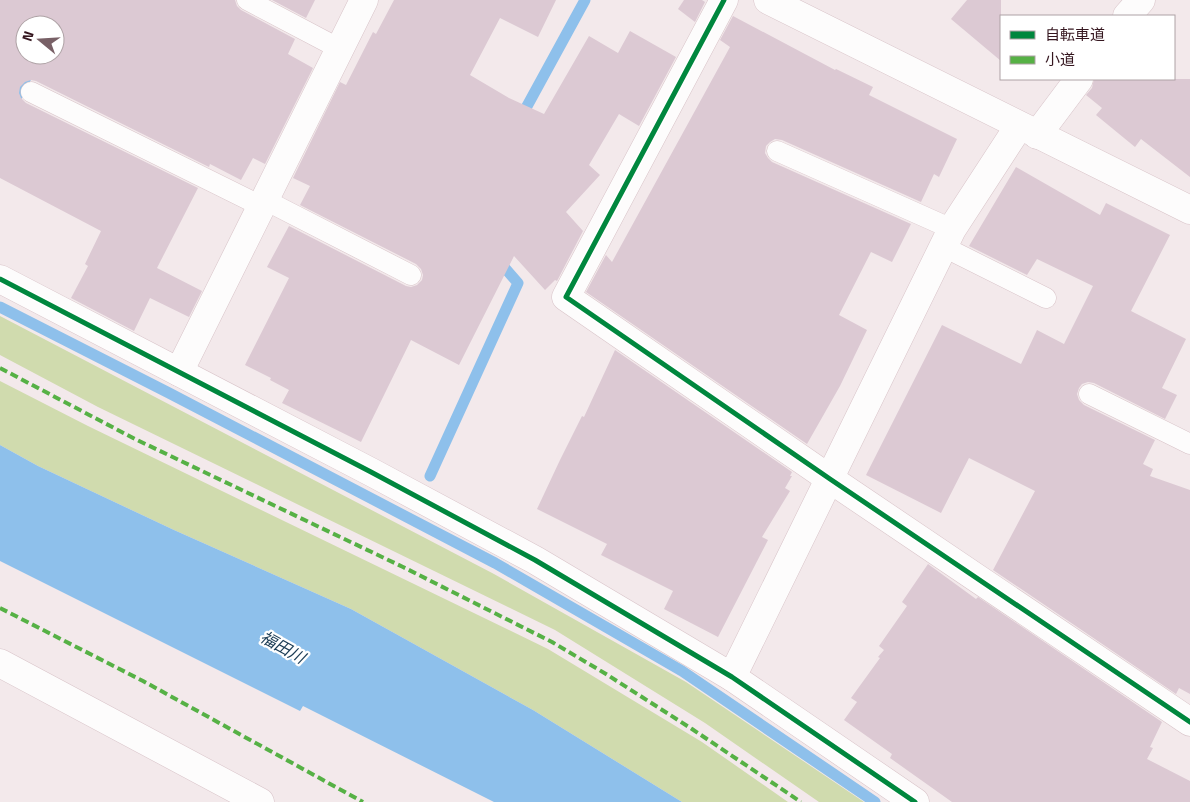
<svg xmlns="http://www.w3.org/2000/svg" width="1190" height="802" viewBox="0 0 1190 802" font-family="'Titillium Web','Noto Sans JP',sans-serif">
<style>
.green{fill:#d0dbae}
.water{fill:#8ec0eb}
.lines{fill:none;stroke-linecap:round;stroke-linejoin:round}
.stream{stroke:#8ec0eb;stroke-width:11}
.building{fill:#dcc9d3;fill-rule:evenodd}
.lane-casing{stroke:#d8c3c8;stroke-width:21}
.street-casing{stroke:#d8c3c8;stroke-width:29}
.lane{stroke:#fdfcfc;stroke-width:20}
.street{stroke:#fdfcfc;stroke-width:28}
.quiet{stroke:#56b145;stroke-width:4;stroke-dasharray:8 4;stroke-linecap:butt}
.cycleway-casing{stroke:#fff;stroke-width:8}
.cycleway{stroke:#00873e;stroke-width:5}
.labels{text-anchor:middle;stroke-width:4.5;stroke-linejoin:round;paint-order:stroke}
.water-label{font-size:16px;font-style:italic;fill:#1a3b54;stroke:#fff}
</style>
<rect width="100%" height="100%" fill="#f3e9eb"/>
<g class="green">
<polygon points="0,316 494,574 686,682 864,802 819,802 705,723 555,630 98,407 0,355"/>
<polygon points="0,381 88,426 548,649 702,742 788,802 682,802 533,710 351,609 174,530 38,466 0,445"/>
</g>
<polygon class="water" points="0,445 38,466 174,530 351,609 533,710 682,802 494,802 303,706 300,711 0,561"/>
<g class="lines">
<g class="stream">
<polyline points="520,119 585,0"/>
<polyline points="0,130 37,55"/>
<polyline points="0,307 169,393 495,563 682,671 875,802"/>
<polyline points="430,476 518,283 497,259"/>
</g>
</g>
<g class="building">
<path d="M 0,0 L 235,0 L 237,6 L 241,10 L 295,39 L 288,54 L 313,68 L 265,164 L 253,158 L 241,180 L 210,164 L 209,167 L 36,81 L 31,80 L 25,82 L 20,87 L 19,93 L 21,98 L 26,103 L 198,188 L 157,268 L 202,291 L 189,317 L 150,298 L 134,331 L 71,298 L 88,266 L 85,264 L 101,231 L 0,178 ZM 25,25 L 55,25 L 55,55 L 25,55 Z"/>
<polygon points="272,0 315,0 306,18"/>
<polygon points="394,0 556,0 538,37 500,18 470,75 509,98 544,114 589,36 618,53 630,31 676,57 639,126 619,114 589,165 600,175 566,212 583,231 557,281 555,280 545,290 514,256 459,365 411,340 361,442 282,403 289,390 270,380 271,378 245,365 289,278 267,267 289,226 406,286 411,287 417,285 422,280 423,275 421,269 416,264 300,205 310,186 293,178 340,82 346,85 373,32 376,34"/>
<polygon points="684,0 702,0 705,2 695,22 678,9"/>
<polygon points="967,0 1001,0 1001,61 951,19"/>
<polygon points="733,16 835,70 836,69 873,87 869,95 957,139 939,177 934,174 921,202 782,140 775,139 770,142 766,146 765,153 768,158 772,162 911,224 892,262 871,252 839,315 867,330 840,386 807,444 586,292 606,255 612,262 730,47 720,40"/>
<polygon points="1094,79 1190,79 1190,177 1141,139 1135,147 1096,115 1102,108 1086,95 1092,88"/>
<polygon points="1016,167 1100,215 1106,203 1170,235 1131,311 1186,339 1162,388 1177,395 1165,419 1094,383 1088,382 1082,384 1079,388 1077,394 1079,400 1084,405 1155,440 1143,464 1153,469 1150,476 1190,490 1190,694 1179,688 1176,694 993,570 1035,491 969,458 941,513 866,475 942,325 1021,364 1037,330 1064,344 1093,286 1037,259 1027,275 969,246"/>
<polygon points="615,350 792,472 790,476 792,476 785,488 790,491 762,537 768,540 718,637 664,609 673,591 601,555 607,544 537,509 560,460 582,416 584,417"/>
<polygon points="928,564 976,599 978,597 1162,722 1150,747 1153,748 1147,759 1190,781 1190,802 952,802 890,758 892,754 844,720 857,702 851,698 880,658 878,657 884,650 879,646 907,606 902,602"/>
</g>
<g class="lines">
<g class="lane-casing">
<g id="lane">
<polyline points="247,0 340,49"/>
<polyline points="31,92 261,206"/>
<polyline points="777,151 952,229"/>
<polyline points="265,200 411,275"/>
<polyline points="944,247 1046,298"/>
<polyline points="1089,394 1190,444"/>
</g>
</g>
<g class="street-casing">
<g id="street">
<polyline points="724,0 566,297 830,479 1190,722"/>
<polyline points="768,0 1190,210"/>
<polyline points="1127,16 1141,0"/>
<polyline points="1037,135 1079,79"/>
<polyline points="0,279 371,472 535,560 732,677 915,802"/>
<polyline points="179,372 364,0"/>
<polyline points="0,663 260,802"/>
<polyline points="732,677 952,229 1019,126"/>
</g>
</g>
<use href="#lane" class="lane"/>
<use href="#street" class="street"/>
<g class="quiet">
<polyline points="0,368 135,439 403,567 552,642 606,674 692,729 801,802"/>
<polyline points="0,608 143,681 363,802"/>
</g>
<g class="cycleway-casing">
<g id="cycleway">
<polyline points="724,0 566,297 830,479 1190,722"/>
<polyline points="0,279 371,472 535,560 732,677 915,802"/>
</g>
</g>
<use href="#cycleway" class="cycleway"/>
</g>
<g class="labels">
<g class="water-label">
<text transform="translate(283 647) rotate(29)" y="6">福田川</text>
</g>
</g>
<rect x="1000" y="15" width="175" height="65" fill="#ffffff" stroke="#aea2a5"/>
<rect x="1010" y="31" width="25" height="8" fill="#00873e" stroke="#aea2a5"/>
<text x="1045" y="40" font-size="15" fill="#35161f">自転車道</text>
<rect x="1010" y="56" width="25" height="8" fill="#56b145" stroke="#aea2a5"/>
<text x="1045" y="65" font-size="15" fill="#35161f">小道</text>
<g transform="translate(40 40) rotate(288)"><circle r="24" fill="#ffffff" stroke="#aea2a5"/>
<path d="M0-4L9 19L0 12L-9 19Z" fill="#786066"/>
<text y="-8" font-size="14" font-weight="bold" text-anchor="middle" fill="#35161f">N</text>
</g>
</svg>
